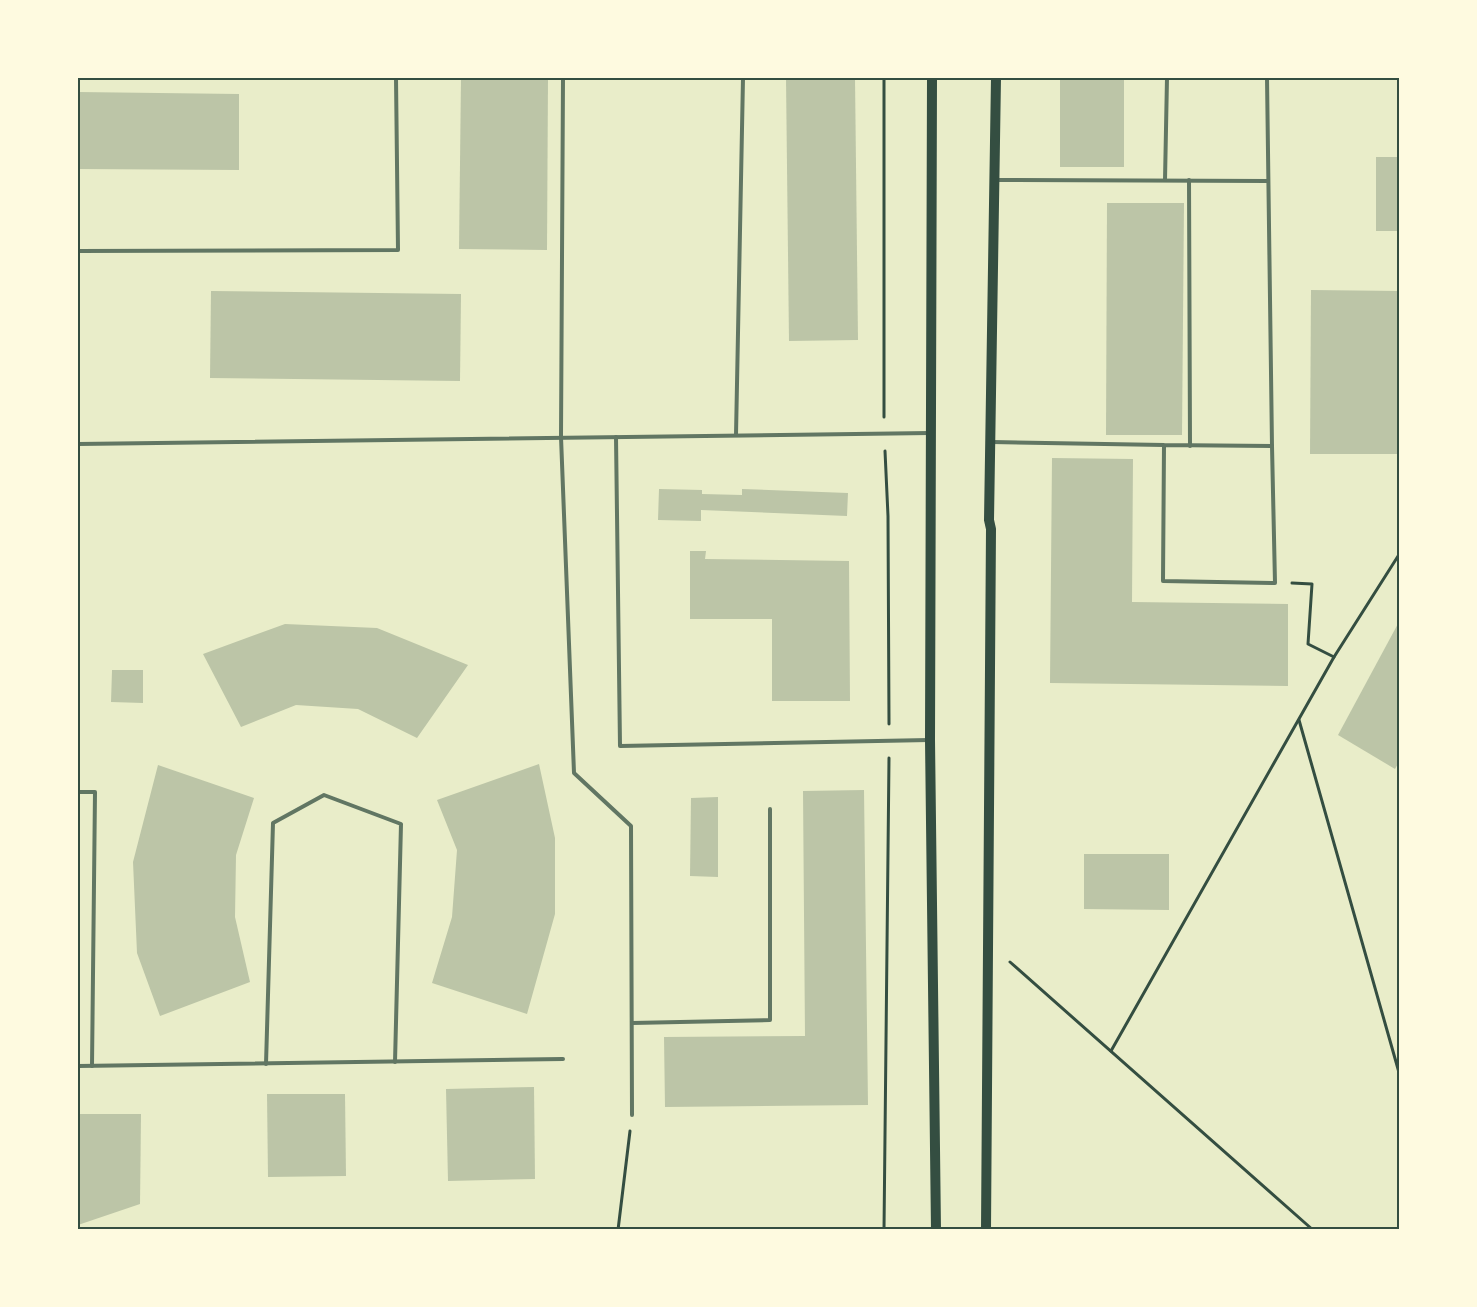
<svg xmlns="http://www.w3.org/2000/svg" width="1477" height="1307" viewBox="0 0 1477 1307" font-family="Roboto,sans-serif">
<style>
.building{fill:#bcc5a7}
.lines{fill:none;stroke-linecap:round;stroke-linejoin:round}
.path{stroke:#344e41;stroke-width:3}
.service{stroke:#617663;stroke-width:4}
.secondary{stroke:#344e41;stroke-width:10}
.neatline{fill:none;stroke:#344e41;stroke-width:2}
</style>
<rect width="100%" height="100%" fill="#e9edc9"/>
<g class="building">
<polygon points="461,78 548,78 547,250 459,249"/>
<polygon points="786,78 855,78 858,340 789,341"/>
<rect x="1060" y="78" width="64" height="89"/>
<polygon points="78,92 239,94 239,170 78,169"/>
<rect x="1376" y="157" width="24" height="74"/>
<polygon points="1107,203 1184,203 1182,435 1106,435"/>
<polygon points="1311,290 1400,291 1400,454 1310,454"/>
<polygon points="211,291 461,294 460,381 210,378"/>
<polygon points="1052,458 1133,459 1132,602 1288,604 1288,686 1050,683"/>
<polygon points="659,489 702,490 702,494 742,495 742,489 848,493 847,516 701,510 701,521 658,520"/>
<polygon points="690,551 706,551 705,559 849,561 850,701 772,701 772,619 690,619"/>
<polygon points="1400,620 1400,760 1395,769 1338,735"/>
<polygon points="285,624 377,628 468,665 417,738 358,709 296,705 241,727 203,654"/>
<polygon points="112,670 143,670 143,703 111,702"/>
<polygon points="539,764 555,838 555,914 527,1014 432,983 452,917 457,850 437,800"/>
<polygon points="158,765 254,798 236,855 235,917 250,982 160,1016 137,953 133,862"/>
<polygon points="864,790 868,1105 665,1107 664,1037 805,1036 803,791"/>
<polygon points="718,797 718,877 690,876 691,798"/>
<polygon points="1084,854 1169,854 1169,910 1084,909"/>
<polygon points="534,1087 535,1179 448,1181 446,1089"/>
<polygon points="267,1094 345,1094 346,1176 268,1177"/>
<polygon points="78,1114 141,1114 140,1204 78,1225"/>
</g>
<g class="lines">
<g class="path">
<polyline points="884,78 884,417"/>
<polyline points="885,451 888,516 889,724"/>
<polyline points="1292,583 1312,584 1308,644 1334,657"/>
<polyline points="1299,720 1400,1076"/>
<polyline points="1010,962 1313,1230"/>
<polyline points="1111,1051 1334,657 1400,553"/>
<polyline points="618,1230 630,1131"/>
<polyline points="884,1230 889,758"/>
</g>
<g class="service">
<polyline points="563,78 561,437 574,773 631,826 632,1115"/>
<polyline points="1267,78 1272,446"/>
<polyline points="995,180 1268,181"/>
<polyline points="1165,180 1167,78"/>
<polyline points="1189,180 1190,446"/>
<polyline points="78,251 398,250 396,78"/>
<polyline points="736,435 743,78"/>
<polyline points="616,437 620,746 929,740"/>
<polyline points="992,442 1164,445 1163,581 1275,583 1272,446 1164,445"/>
<polyline points="78,444 930,433"/>
<polyline points="78,792 95,792 92,1066"/>
<polyline points="632,1023 770,1020 770,809"/>
<polyline points="266,1064 273,823 324,795 401,824 395,1062"/>
<polyline points="78,1066 563,1059"/>
</g>
<g class="secondary">
<polyline points="932,78 930,740 936,1230"/>
<polyline points="986,1230 991,529 989,520 996,78"/>
</g>
</g>
<rect width="1477" height="1307" fill="none" stroke="#fefae0" stroke-width="158"/>
<rect x="79" y="79" width="1319" height="1149" class="neatline"/>
</svg>
